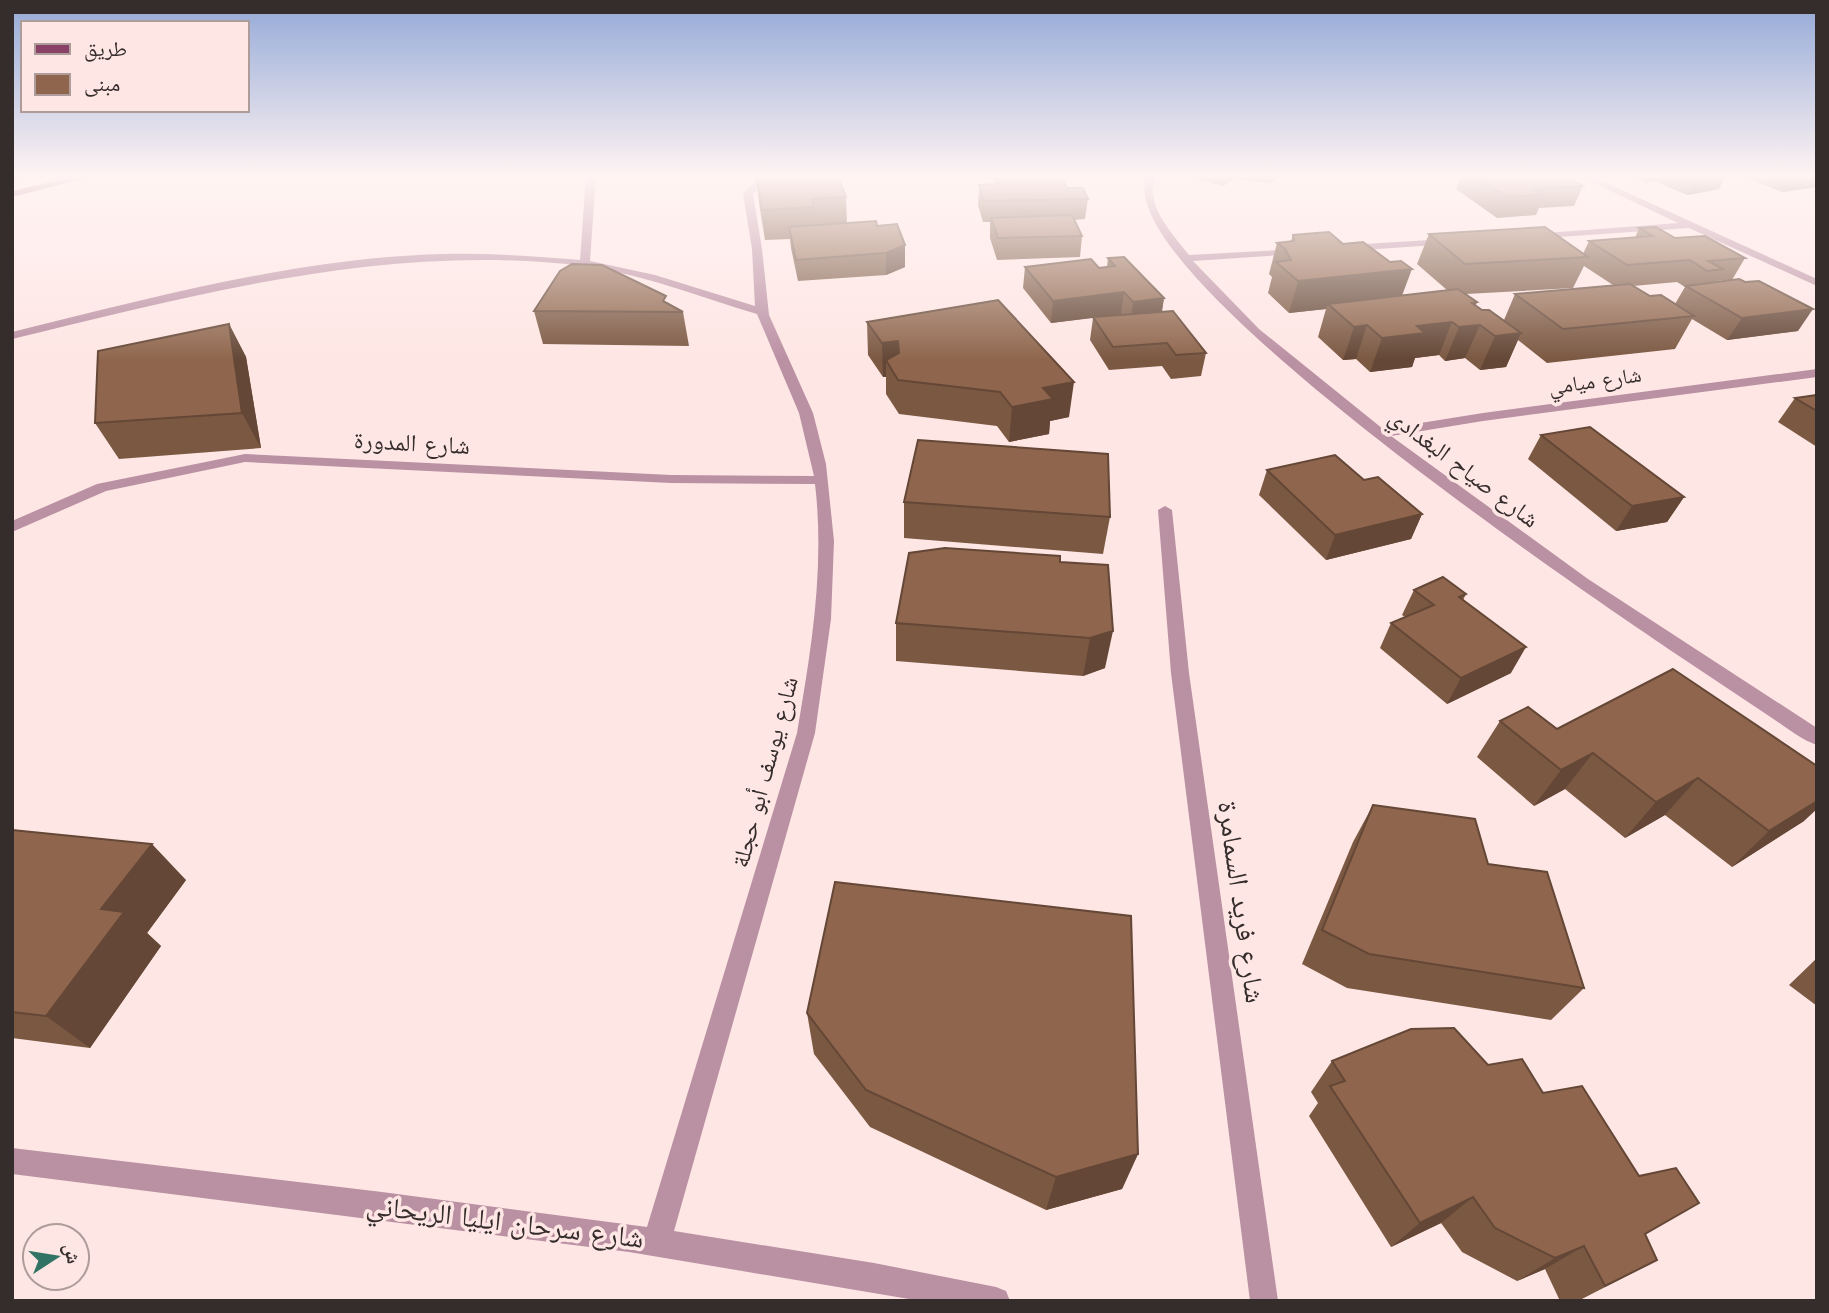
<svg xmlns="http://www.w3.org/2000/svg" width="1829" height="1313" viewBox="0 0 1829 1313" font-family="'Work Sans','Noto Naskh Arabic',sans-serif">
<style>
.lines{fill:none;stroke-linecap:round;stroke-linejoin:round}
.minor{fill:#ba90a3;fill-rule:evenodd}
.primary{fill:#894266;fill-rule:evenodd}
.wall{fill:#7b5842;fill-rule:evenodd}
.shaded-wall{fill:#644736}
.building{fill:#8f664d;stroke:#644736;stroke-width:2}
.labels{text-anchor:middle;stroke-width:7;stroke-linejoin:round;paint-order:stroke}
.far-street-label{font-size:21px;fill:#352c2c;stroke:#fee6e4}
.street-label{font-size:24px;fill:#352c2c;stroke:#fee6e4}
.near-street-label{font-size:28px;fill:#352c2c;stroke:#fee6e4}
</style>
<rect width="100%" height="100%" fill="#fee6e4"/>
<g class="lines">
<g class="minor">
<path d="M 586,176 L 596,176 L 590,261 L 655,275 L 755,306 L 752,249 L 743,194 L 757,178 L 777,176 L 763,182 L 753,194 L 762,249 L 769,315 L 813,413 L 826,464 L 834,541 L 831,619 L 815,733 L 674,1231 L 874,1263 L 996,1287 L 1006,1291 L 1010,1301 L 921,1301 L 629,1252 L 12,1174 L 12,1148 L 382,1192 L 647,1227 L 797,733 C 811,651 825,568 815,484 L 671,483 L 245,462 L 106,491 L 12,532 L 12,521 L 97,484 L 245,454 L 671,475 L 814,476 L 799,413 L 757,314 C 700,297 643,274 583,266 C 390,242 198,294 12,339 L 12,332 C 152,298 296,258 442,254 C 488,253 534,256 580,260 Z"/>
<path d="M 1147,176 L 1156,176 C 1143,204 1173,234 1189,255 L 1300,249 L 1300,253 L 1296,254 L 1193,261 L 1259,329 L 1383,429 L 1483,413 L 1817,369 L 1817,377 L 1483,421 L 1391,436 L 1588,579 L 1817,728 L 1817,745 C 1801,740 1786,727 1772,718 C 1741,697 1710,677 1679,656 C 1599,602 1104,269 1147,176 Z"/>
<polygon points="1579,176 1591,176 1817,279 1817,286 1689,228 1529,239 1529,235 1533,234 1678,223"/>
<polygon points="1446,239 1451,242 1450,244 1348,251 1343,248 1348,245"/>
<polygon points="1165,506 1172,510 1189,673 1278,1301 1250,1301 1171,673 1158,510"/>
</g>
<g class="primary">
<polygon points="12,176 27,176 12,181"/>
<polygon points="77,176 93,176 12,197 12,191"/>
</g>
</g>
<g class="wall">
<polygon points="756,176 846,197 847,223 877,226 905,245 905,267 886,275 798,281 791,248 790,239 765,240 759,203"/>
<polygon points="1196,176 1280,176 1270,183 1233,179 1223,186 1195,179"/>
<polygon points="1461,176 1566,176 1583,186 1574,206 1539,208 1536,215 1497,218 1456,189"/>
<polygon points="1629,176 1726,176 1719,189 1687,195 1654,181 1646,183"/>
<polygon points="1742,176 1817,176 1817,187 1782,192"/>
<polygon points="995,177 1067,188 1088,199 1085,219 1074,220 1082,236 1080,257 997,260 990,238 990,222 983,222 978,205 979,185 995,184"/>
<path d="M 1639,228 L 1745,258 L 1732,280 L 1716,281 L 1715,282 L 1798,331 L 1727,340 L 1692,319 L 1675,349 L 1547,363 L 1518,340 L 1506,367 L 1480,370 L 1465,358 L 1445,361 L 1439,355 L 1415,358 L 1412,367 L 1370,372 L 1356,359 L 1343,360 L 1318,337 L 1326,309 L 1289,313 L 1268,293 L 1272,277 L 1269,274 L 1277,243 L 1291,241 L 1293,235 L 1402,295 L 1447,290 L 1417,264 L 1429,234 L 1583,254 L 1589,241 L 1635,238 ZM 1584,266 L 1613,285 L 1515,294 L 1504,320 L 1482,310 L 1475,305 L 1477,302 L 1466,294 L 1573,288 ZM 1677,282 L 1685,287 L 1675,304 L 1650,296 L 1633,286 Z"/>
<polygon points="1108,258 1164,298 1162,312 1206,353 1201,376 1171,379 1162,366 1109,370 1090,340 1093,318 1051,323 1023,288 1025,267 1099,268 1107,267"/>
<polygon points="668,303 683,312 689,346 543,344 534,311"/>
<polygon points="867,322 1069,417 1050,421 1049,434 1009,442 997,426 899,414 886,394 886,377 883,377 868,355"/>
<polygon points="229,324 246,357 261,448 119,459 95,423"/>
<polygon points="1817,395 1817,447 1778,422 1795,398"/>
<polygon points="1541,435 1684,497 1667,522 1616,531 1528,459"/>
<polygon points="1267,470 1364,480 1422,514 1411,539 1326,560 1259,495"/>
<polygon points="904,502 1110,517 1103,554 904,538"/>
<polygon points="1060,562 1105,668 1083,676 896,661 896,623"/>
<polygon points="1414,590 1466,594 1463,600 1511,673 1447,704 1380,648 1391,623 1405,617 1402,615"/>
<polygon points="1673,669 1804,821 1732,867 1665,815 1625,838 1565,789 1534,806 1477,757 1500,721 1557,729"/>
<polygon points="1373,805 1584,988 1551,1020 1347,988 1302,964 1353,842"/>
<polygon points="12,830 186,880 147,933 161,946 90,1048 12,1038"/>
<polygon points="1817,958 1817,1006 1789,985"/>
<polygon points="807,1013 1138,1154 1122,1189 1046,1210 870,1127 814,1054"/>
<polygon points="1332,1061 1488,1065 1543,1093 1645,1234 1657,1260 1578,1301 1560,1301 1545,1269 1517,1281 1462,1252 1441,1223 1391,1247 1309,1116 1318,1103 1311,1092"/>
</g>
<g class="shaded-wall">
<polygon points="1225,176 1234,176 1233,179 1223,186"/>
<polygon points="1272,176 1280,176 1270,183"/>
<polygon points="1649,176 1656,176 1654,181 1646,183"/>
<polygon points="1697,176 1726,176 1719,189 1687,195"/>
<polygon points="1792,176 1817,176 1817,187 1782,192"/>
<polygon points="905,245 905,267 886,275 886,253"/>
<polygon points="1412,269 1400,301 1328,304 1326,309 1289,313 1298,281"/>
<polygon points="1124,292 1121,314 1051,323 1053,301"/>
<polygon points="1164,298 1160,320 1130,324 1133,302"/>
<polygon points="1477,302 1467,327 1480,325 1465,358 1445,361 1459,327 1472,303"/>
<polygon points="1813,309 1798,331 1727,340 1742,318"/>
<polygon points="1452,322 1439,355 1415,358 1412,367 1370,372 1382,338 1417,326"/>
<polygon points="229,324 246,357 261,448 242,413"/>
<polygon points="1367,325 1356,359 1343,360 1354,327"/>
<polygon points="1521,333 1506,367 1480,370 1495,336"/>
<polygon points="898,341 898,374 886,360 886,377 883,377 882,343"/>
<polygon points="1074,382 1069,417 1050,421 1049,434 1009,442 1012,407 1043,388"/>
<polygon points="1684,497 1667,522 1616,531 1632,506"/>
<polygon points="1422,514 1411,539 1326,560 1335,535"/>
<polygon points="1113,631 1105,668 1083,676 1090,638"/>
<polygon points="1526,647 1511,673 1447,704 1461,678"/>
<polygon points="1593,753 1565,789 1534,806 1561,770"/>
<polygon points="1698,778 1665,815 1625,838 1656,802"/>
<polygon points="1817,801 1817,809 1804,821 1732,867 1769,831"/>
<polygon points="152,844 186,880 147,933 161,946 90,1048 46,1016 101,909"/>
<polygon points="1138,1154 1122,1189 1046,1210 1056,1177"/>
<polygon points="1473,1197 1441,1223 1391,1247 1420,1223"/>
<polygon points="1584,1246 1545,1269 1517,1281 1555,1258"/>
<polygon points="1657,1260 1613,1283 1577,1301"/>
</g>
<g class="building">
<polygon points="756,176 838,176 846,197 812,199 814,207 762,210"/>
<polygon points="1061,176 1067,188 1083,188 1088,199 984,201 979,185 998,184 995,177"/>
<polygon points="1474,176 1566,176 1583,186 1534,189 1544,195 1506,197"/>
<polygon points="1072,215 1082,236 998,238 991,218"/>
<polygon points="876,221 877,226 897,224 905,245 886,253 796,260 789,227"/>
<polygon points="1545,227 1588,257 1465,264 1429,234"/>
<polygon points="1656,227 1675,238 1705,236 1745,258 1708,261 1723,269 1707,271 1690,260 1627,265 1589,241 1653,236 1639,228"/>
<polygon points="1329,232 1343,244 1363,242 1390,262 1401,261 1412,269 1298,281 1276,262 1291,260 1285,249 1277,243 1294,241 1293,235"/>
<polygon points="1124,257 1164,298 1133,302 1124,292 1053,301 1025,267 1091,259 1099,268 1115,266 1108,258"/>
<polygon points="572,264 602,265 666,296 663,301 683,312 534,311 560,271"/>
<polygon points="1739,279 1745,282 1759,281 1813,309 1742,318 1686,286"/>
<polygon points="1630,284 1650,296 1661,295 1694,316 1563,329 1515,294"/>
<polygon points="1458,289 1477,302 1472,303 1482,310 1489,310 1521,333 1495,336 1480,325 1459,327 1452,322 1417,326 1425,333 1382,338 1367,325 1354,327 1328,304"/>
<polygon points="998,300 1074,382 1043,388 1053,399 1012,407 1000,392 898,380 886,360 899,353 898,341 882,343 867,322"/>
<polygon points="1173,311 1206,353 1176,355 1167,343 1113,347 1093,317"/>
<polygon points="229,324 242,413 95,423 98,351"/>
<polygon points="1817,395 1817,411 1795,398"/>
<polygon points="1590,427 1684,497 1632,506 1541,435"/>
<polygon points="918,440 1108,454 1110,517 904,502"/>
<polygon points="1335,455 1364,480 1378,477 1422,514 1335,535 1267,470"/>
<polygon points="945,548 1060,556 1060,562 1108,565 1113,631 1090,638 896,623 909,553"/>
<polygon points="1443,577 1466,594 1459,597 1526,647 1461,678 1391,623 1434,605 1414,590"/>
<polygon points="1673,669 1817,766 1817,801 1769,831 1698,778 1656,802 1593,753 1561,770 1500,721 1528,707 1557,729"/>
<polygon points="1373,805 1475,819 1488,864 1547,872 1584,988 1369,954 1322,930"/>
<polygon points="12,830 152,844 101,909 124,912 46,1016 12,1012"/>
<polygon points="835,882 1131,916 1138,1154 1056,1177 866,1090 807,1013"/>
<polygon points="1454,1028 1488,1065 1522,1059 1543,1093 1582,1086 1639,1176 1676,1168 1699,1203 1645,1234 1657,1260 1605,1286 1584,1246 1555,1258 1495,1228 1473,1197 1420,1223 1330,1086 1345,1081 1332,1061 1411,1029"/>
</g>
<linearGradient id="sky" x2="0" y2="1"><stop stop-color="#94a9d7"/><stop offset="0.49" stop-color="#fff4f3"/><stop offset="1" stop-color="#fff4f3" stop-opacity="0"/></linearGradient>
<rect width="1829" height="360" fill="url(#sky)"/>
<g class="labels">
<g class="far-street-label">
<text transform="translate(1595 381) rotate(-8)" y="7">شارع ميامي</text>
</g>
<g class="street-label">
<text transform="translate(412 443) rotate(3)" y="8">شارع المدورة</text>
<text transform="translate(1464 468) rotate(37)" y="8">شارع صياح البغدادي</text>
<text transform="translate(765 772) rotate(-75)" y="8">شارع يوسف أبو حجلة</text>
</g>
<g class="near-street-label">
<text transform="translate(1242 902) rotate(82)" y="10">شارع فريد السمامرة</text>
<text transform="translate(505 1221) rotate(7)" y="10">شارع سرحان ايليا الريحاني</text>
</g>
</g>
<rect width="1829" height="1313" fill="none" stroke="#352c2c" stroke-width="28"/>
<rect x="21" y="21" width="228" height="91" fill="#fee6e4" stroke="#ae9c9a" stroke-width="2"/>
<rect x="35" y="44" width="35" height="10" fill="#894266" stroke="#ae9c9a" stroke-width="2"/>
<text x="84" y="56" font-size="21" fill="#352c2c">طريق</text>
<rect x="35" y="74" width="35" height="21" fill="#8f664d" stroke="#ae9c9a" stroke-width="2"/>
<text x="84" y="91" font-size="21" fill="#352c2c">مبنى</text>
<g transform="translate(56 1257) rotate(78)"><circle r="33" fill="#fee6e4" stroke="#ae9c9a" stroke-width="2"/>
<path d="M0-5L12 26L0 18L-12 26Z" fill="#317465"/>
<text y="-10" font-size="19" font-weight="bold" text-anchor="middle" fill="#352c2c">ش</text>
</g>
</svg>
